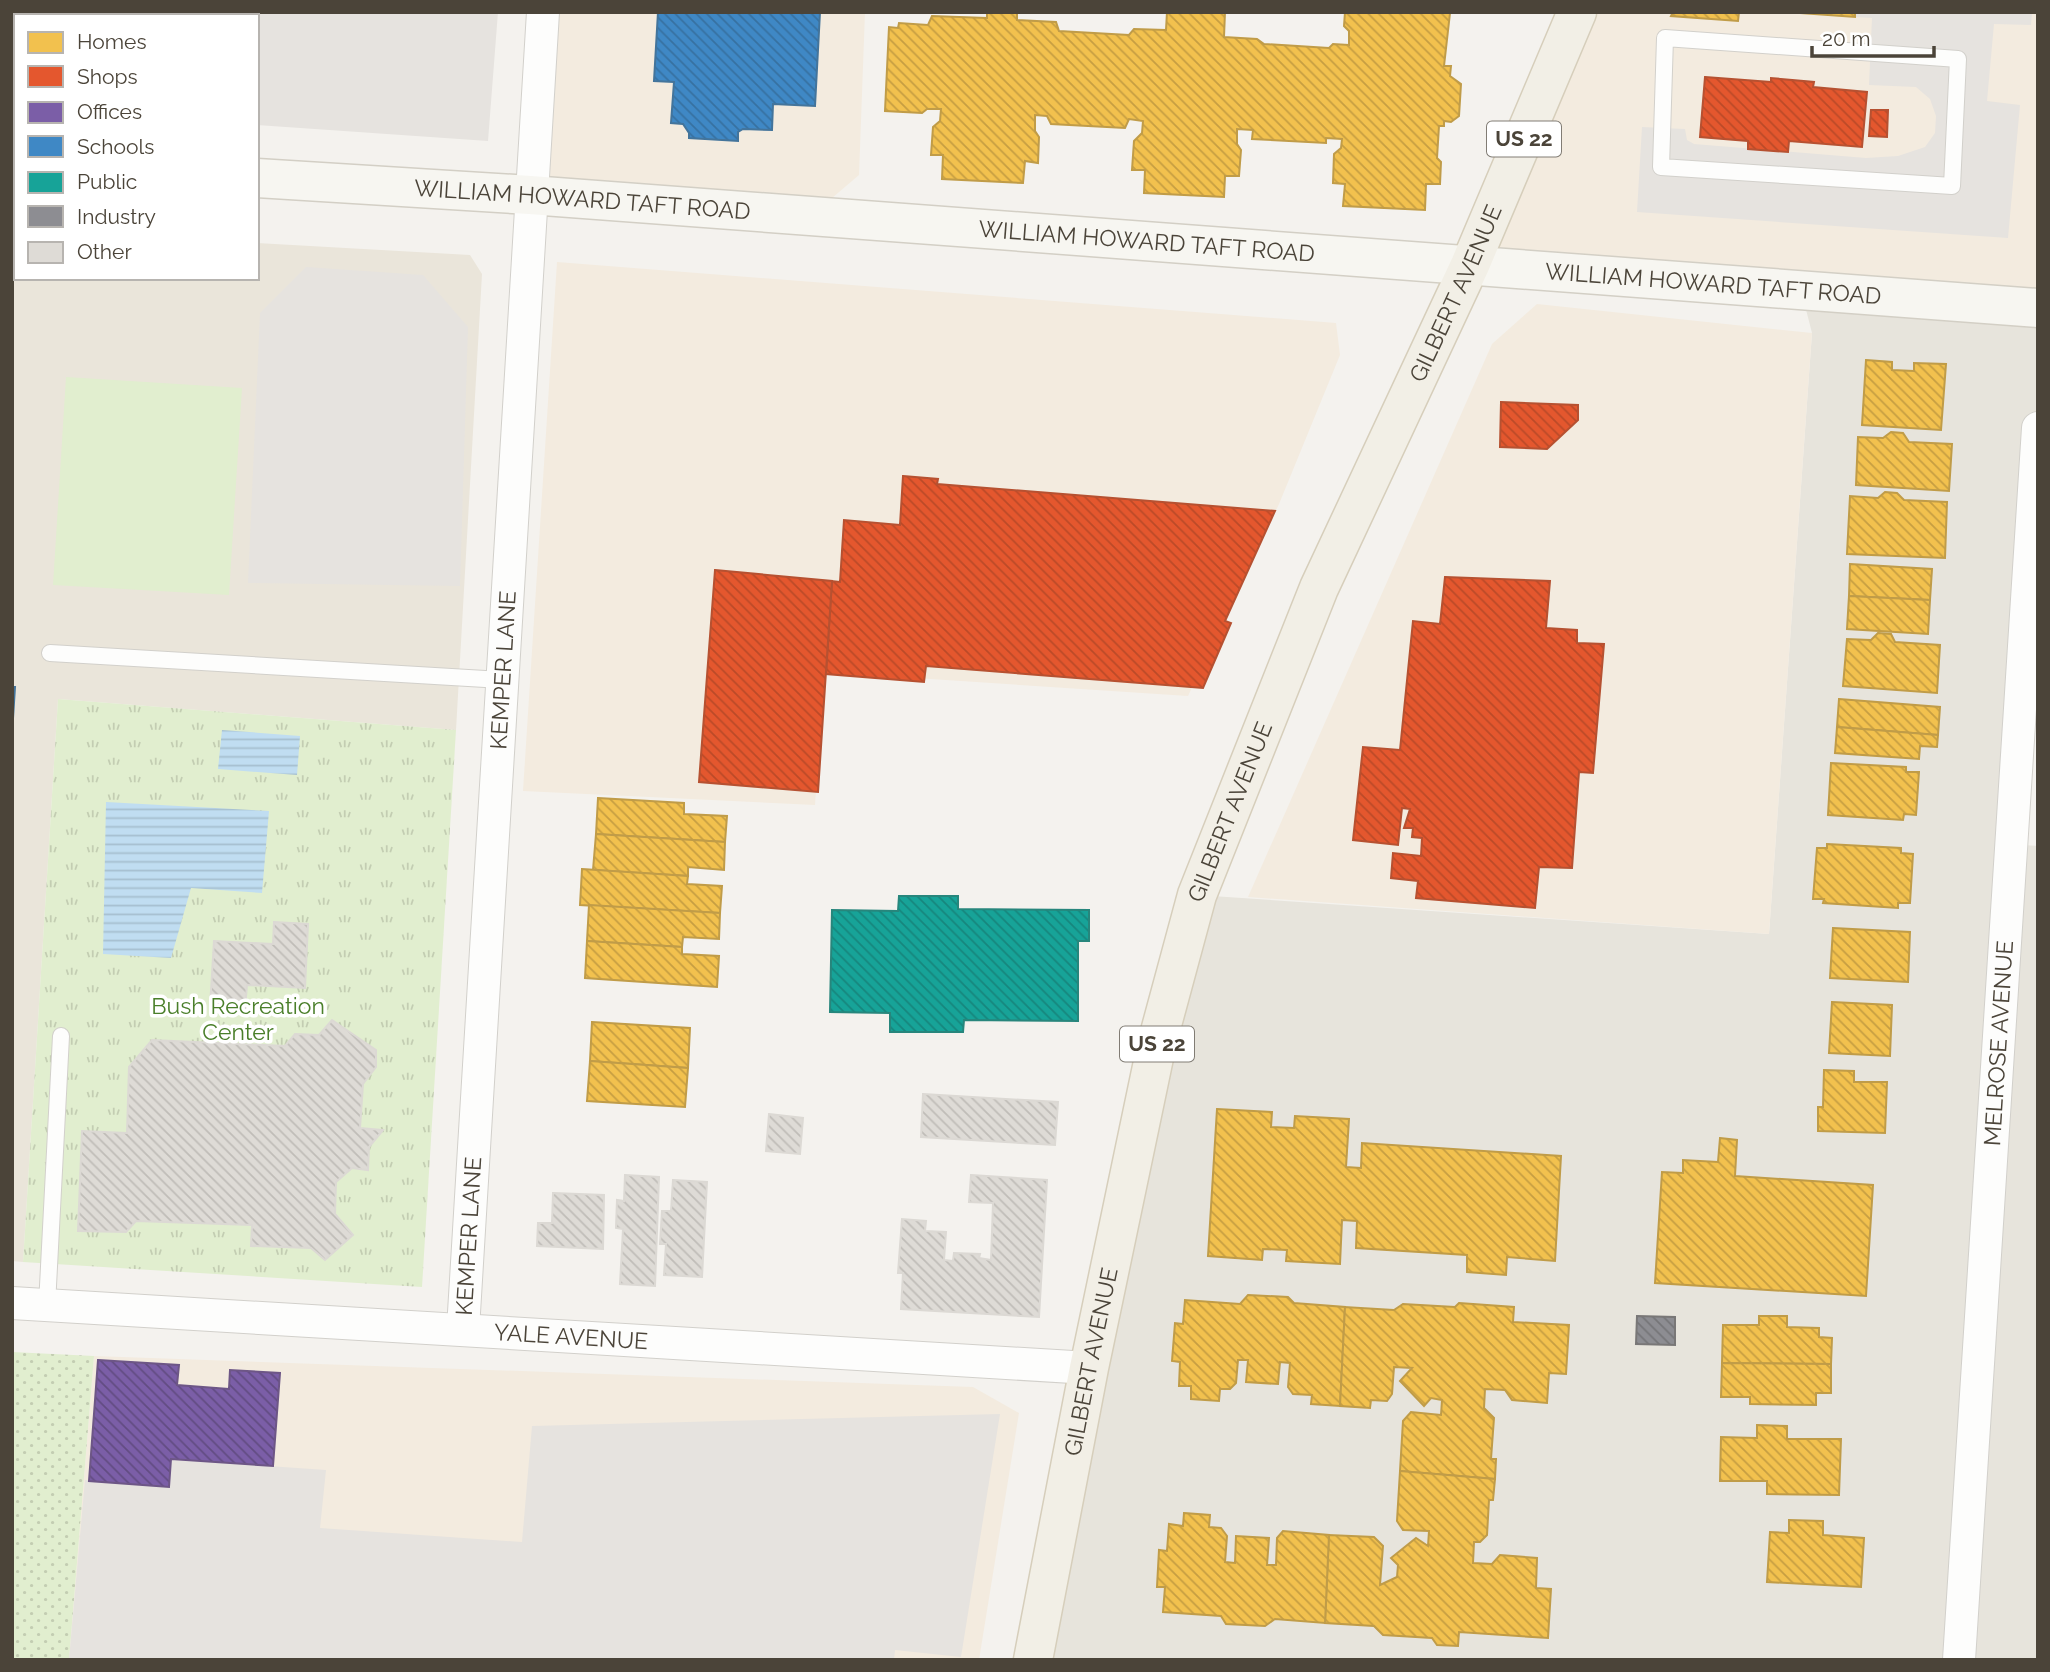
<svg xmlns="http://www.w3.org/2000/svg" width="2050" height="1672" viewBox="0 0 2050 1672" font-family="Raleway,sans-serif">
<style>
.residential{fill:#e7e4dc}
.commercial{fill:#f3ebdf}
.education{fill:#eae5da}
.grass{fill:url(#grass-dots)}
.park{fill:url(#park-tufts)}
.pitch{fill:#e1eecf}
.parking{fill:#e6e3df}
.water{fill:url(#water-rules)}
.homes{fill:url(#homes-back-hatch);stroke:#c09c48;stroke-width:2}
.shops{fill:url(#shops-back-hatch);stroke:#b65131;stroke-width:2}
.offices{fill:url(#offices-back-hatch);stroke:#6d5686;stroke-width:2}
.schools{fill:url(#schools-back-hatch);stroke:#43749b;stroke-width:2}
.public{fill:url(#public-back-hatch);stroke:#27867c;stroke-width:2}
.industry{fill:url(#industry-back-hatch);stroke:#797777;stroke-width:2}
.building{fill:url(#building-back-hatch);stroke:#dcd9d4;stroke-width:2}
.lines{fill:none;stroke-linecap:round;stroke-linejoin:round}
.lane-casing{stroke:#d2d0cb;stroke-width:18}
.street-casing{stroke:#d2d0cb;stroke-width:34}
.secondary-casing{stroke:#d3cfc5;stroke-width:41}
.primary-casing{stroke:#d6cebb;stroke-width:41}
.lane{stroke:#fdfdfc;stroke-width:16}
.street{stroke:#fdfdfc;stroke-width:32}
.secondary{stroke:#f7f6f1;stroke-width:38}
.primary{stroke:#f2efe6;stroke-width:38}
.labels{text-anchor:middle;stroke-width:7;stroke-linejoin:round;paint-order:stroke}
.shield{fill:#fff;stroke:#817c74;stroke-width:2}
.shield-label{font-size:21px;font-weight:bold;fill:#4b4439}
.street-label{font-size:23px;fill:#4b4439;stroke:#fff}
.park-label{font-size:23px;fill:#4a7f2a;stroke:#fff}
</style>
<defs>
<pattern id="grass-dots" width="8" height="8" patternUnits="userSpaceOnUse" patternTransform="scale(1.75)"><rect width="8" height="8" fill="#e1eecf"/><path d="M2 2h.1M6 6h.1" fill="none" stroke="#c3cdb2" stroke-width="1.8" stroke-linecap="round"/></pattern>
<pattern id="park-tufts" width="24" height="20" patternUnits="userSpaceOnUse" patternTransform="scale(1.75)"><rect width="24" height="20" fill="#e1eecf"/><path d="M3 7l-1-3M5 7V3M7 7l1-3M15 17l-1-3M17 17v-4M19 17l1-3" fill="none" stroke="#c3cdb2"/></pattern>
<pattern id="water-rules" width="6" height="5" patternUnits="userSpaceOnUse" patternTransform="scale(1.75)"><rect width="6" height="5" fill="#c0ddf1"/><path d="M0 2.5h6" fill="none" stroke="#a6bfcf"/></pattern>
<pattern id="homes-back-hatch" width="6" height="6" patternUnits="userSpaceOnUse" patternTransform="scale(1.75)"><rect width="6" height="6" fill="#f2c14e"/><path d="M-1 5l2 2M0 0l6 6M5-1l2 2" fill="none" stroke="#c69e42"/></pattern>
<pattern id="shops-back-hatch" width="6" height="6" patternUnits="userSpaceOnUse" patternTransform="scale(1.75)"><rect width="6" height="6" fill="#e4572e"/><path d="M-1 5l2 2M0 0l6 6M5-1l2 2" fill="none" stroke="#bb4a28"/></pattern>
<pattern id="offices-back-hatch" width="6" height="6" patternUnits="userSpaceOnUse" patternTransform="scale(1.75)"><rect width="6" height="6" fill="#7b5ea7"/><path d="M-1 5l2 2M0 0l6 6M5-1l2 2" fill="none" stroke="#624c82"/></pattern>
<pattern id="schools-back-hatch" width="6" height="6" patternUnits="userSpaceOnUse" patternTransform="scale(1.75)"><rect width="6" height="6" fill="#3f88c5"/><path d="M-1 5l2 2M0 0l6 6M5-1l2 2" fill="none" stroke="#3771a1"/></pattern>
<pattern id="public-back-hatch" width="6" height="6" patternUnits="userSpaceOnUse" patternTransform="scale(1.75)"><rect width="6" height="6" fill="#17a398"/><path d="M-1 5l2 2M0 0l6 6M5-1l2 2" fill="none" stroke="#17867d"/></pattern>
<pattern id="industry-back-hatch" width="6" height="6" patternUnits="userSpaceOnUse" patternTransform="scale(1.75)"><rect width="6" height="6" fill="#8d8d92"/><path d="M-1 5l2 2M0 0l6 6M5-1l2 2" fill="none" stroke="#757578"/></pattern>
<pattern id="building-back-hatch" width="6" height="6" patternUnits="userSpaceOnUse" patternTransform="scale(1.75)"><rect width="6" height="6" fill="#dedbd6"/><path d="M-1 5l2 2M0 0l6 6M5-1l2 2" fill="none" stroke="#c0bdb8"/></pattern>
</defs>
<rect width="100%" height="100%" fill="#f4f2ee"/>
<polygon class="residential" points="1801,290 2038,308 2038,428 2011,844 2038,846 2038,1660 1033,1660 1197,895 1769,934 1812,333"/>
<g class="commercial">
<polygon points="543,12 865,12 859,175 811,216 530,195"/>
<polygon points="1577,12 2038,12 2038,308 1470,265"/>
<polygon points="557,262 1336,323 1340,355 1279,504 1188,696 824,672 815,805 523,791"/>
<polygon points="1537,304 1812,333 1769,934 1248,897 1492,344"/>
<polygon points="94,1356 973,1387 1019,1413 979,1660 69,1660"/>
</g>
<polygon class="education" points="12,229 16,229 16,278 257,278 257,243 470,255 482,274 456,730 58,699 23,1262 12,1261"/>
<polygon class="grass" points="12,1352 94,1356 69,1660 12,1660"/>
<polygon class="park" points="58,699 456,730 422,1287 23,1262"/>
<polygon class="pitch" points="66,377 242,388 229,595 53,585"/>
<g class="parking">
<polygon points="12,12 46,12 45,16 16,16 16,57 12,56"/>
<polygon points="211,12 498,12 488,141 257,125 257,16 211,16"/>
<polygon points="1855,12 2032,12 2031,25 1994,24 1987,101 2020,105 2008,238 1637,212 1642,127 1685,129 1687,140 1694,144 1866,158 1898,156 1925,147 1935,133 1936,116 1930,99 1916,87 1869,85 1872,18 1855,17"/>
<polygon points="306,267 423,275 468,327 460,586 248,583 260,313"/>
<polygon points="1000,1414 961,1657 895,1650 894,1660 69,1660 85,1480 169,1487 171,1459 326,1470 320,1528 522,1542 532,1426"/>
</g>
<g class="water">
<polygon points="222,730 300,736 297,775 218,769"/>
<polygon points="106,802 269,811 262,893 191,888 171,958 103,954"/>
</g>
<g class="homes">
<polygon points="987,12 1017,12 1017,20 1056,22 1059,31 1129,35 1134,29 1166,30 1167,12 1225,12 1224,37 1257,39 1264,44 1329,48 1333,44 1349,45 1349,31 1344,26 1345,12 1450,13 1444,66 1451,66 1450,76 1461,84 1459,116 1451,122 1444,121 1444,126 1439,126 1437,158 1441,162 1440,184 1426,184 1425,210 1343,206 1345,184 1333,183 1334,154 1341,148 1342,139 1326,138 1326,143 1252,139 1253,130 1237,129 1237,144 1241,150 1239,176 1225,176 1224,197 1144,193 1145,170 1132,170 1134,141 1142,133 1143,121 1129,119 1125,128 1051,124 1047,116 1035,115 1035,131 1039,137 1038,163 1025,161 1023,183 942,179 943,155 931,155 933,127 940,121 941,109 927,109 922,113 885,111 889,27 898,28 899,23 928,25 932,16 987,18"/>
<polygon points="1673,12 1739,12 1738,21 1671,16"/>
<polygon points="1786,12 1855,12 1855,17"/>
<polygon points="1866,360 1892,362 1892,370 1914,371 1914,363 1946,364 1941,430 1862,425"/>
<polygon points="1891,432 1903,433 1909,442 1952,444 1949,491 1856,485 1858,437 1883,438"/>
<polygon points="1885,492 1897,493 1904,500 1947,502 1945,558 1847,554 1850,496 1878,498"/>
<polygon points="1850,564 1932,569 1930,600 1849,596"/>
<polygon points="1849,596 1930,600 1928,634 1847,629"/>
<polygon points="1878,633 1891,634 1895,642 1940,645 1937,693 1843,686 1847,639 1871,640"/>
<polygon points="1839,699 1940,707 1938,735 1837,727"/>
<polygon points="1837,727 1938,735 1937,747 1920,746 1919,759 1835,753"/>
<polygon points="1831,763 1906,767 1906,772 1919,772 1916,815 1904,814 1903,820 1828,815"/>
<polygon points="598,798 684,803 684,814 727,816 725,842 596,834"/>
<polygon points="596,834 725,842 724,870 688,867 688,876 593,870"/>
<polygon points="1827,844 1901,848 1901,853 1913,854 1910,903 1898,903 1898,908 1823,903 1824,899 1813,899 1817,848 1827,848"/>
<polygon points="582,869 688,876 687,884 722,886 720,913 580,905"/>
<polygon points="589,905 720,913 719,939 683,937 682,947 587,941"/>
<polygon points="1833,928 1910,932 1908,982 1830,978"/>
<polygon points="587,941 682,947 682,954 719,956 717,987 585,978"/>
<polygon points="1832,1002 1892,1005 1890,1056 1829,1053"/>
<polygon points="592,1022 690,1028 688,1068 590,1061"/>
<polygon points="590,1061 688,1068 685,1107 587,1101"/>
<polygon points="1824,1070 1854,1071 1854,1082 1887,1082 1885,1133 1818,1131 1818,1107 1823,1107"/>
<polygon points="1217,1109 1272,1112 1271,1127 1294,1128 1295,1116 1349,1119 1346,1167 1361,1168 1362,1143 1561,1156 1555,1261 1507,1257 1506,1275 1467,1272 1467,1255 1356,1248 1357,1221 1342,1220 1340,1264 1286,1261 1287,1250 1263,1249 1262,1260 1208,1256"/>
<polygon points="1720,1138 1737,1140 1735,1176 1873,1185 1866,1296 1655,1283 1662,1172 1683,1173 1683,1160 1718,1162"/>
<polygon points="1248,1295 1288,1297 1294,1303 1345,1307 1340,1406 1311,1404 1312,1395 1293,1394 1288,1387 1290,1363 1280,1362 1278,1384 1246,1382 1248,1360 1238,1360 1236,1383 1230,1389 1220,1389 1219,1401 1191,1399 1191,1386 1179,1386 1180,1362 1172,1361 1175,1323 1183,1324 1185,1300 1240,1304"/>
<polygon points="1459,1303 1514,1307 1513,1322 1569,1325 1566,1374 1549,1373 1547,1403 1512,1400 1505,1390 1485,1389 1484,1408 1494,1418 1491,1459 1496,1459 1495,1479 1400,1471 1403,1421 1411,1412 1441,1415 1442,1400 1431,1398 1424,1406 1400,1381 1412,1368 1394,1367 1392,1394 1387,1401 1371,1400 1370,1408 1340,1406 1345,1307 1394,1310 1403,1304 1455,1307"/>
<polygon points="1759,1316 1787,1316 1787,1327 1819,1328 1819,1337 1832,1338 1831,1364 1722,1363 1723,1325 1759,1325"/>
<polygon points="1722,1363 1831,1364 1831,1393 1816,1393 1816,1405 1750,1404 1750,1397 1721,1397"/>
<polygon points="1757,1425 1787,1426 1787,1439 1841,1439 1839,1495 1767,1494 1767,1481 1720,1481 1721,1437 1757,1438"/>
<polygon points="1400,1471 1495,1479 1493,1500 1489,1500 1487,1535 1480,1542 1474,1542 1473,1563 1492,1564 1500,1555 1537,1558 1536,1588 1551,1589 1548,1638 1459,1632 1458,1646 1437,1645 1432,1638 1383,1635 1374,1626 1325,1623 1329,1535 1374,1537 1383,1546 1380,1585 1397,1577 1398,1565 1391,1558 1416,1538 1428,1546 1429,1531 1403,1530 1397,1521"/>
<polygon points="1184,1513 1210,1515 1209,1527 1221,1528 1227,1536 1225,1562 1235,1563 1236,1536 1269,1538 1267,1565 1276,1565 1277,1538 1283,1531 1329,1535 1325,1623 1275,1619 1265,1626 1226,1624 1221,1616 1163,1612 1165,1587 1157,1587 1159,1550 1167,1551 1169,1524 1183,1526"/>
<polygon points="1789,1520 1823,1521 1823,1535 1864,1538 1861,1587 1767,1582 1770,1532 1789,1533"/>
</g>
<g class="shops">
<rect x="56" y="12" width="129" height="4"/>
<polygon points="1705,77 1771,82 1771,78 1814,82 1813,87 1867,92 1862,147 1789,141 1788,152 1748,149 1748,141 1700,137"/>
<polygon points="1871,110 1888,110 1887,137 1869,136"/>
<polygon points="1501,402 1578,405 1578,420 1547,449 1500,447"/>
<polygon points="903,476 938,479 937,484 1275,511 1225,621 1231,623 1203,688 926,666 924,682 826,674 832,581 840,582 844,520 900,525"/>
<polygon points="715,570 832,581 818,792 699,782"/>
<polygon points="1445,577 1550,581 1546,628 1577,630 1577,643 1604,644 1593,773 1579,772 1572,868 1539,867 1535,908 1416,898 1418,881 1391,878 1393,853 1421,856 1422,838 1412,837 1413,828 1404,828 1410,809 1402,808 1398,845 1353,840 1363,747 1400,750 1413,621 1440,624"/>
</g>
<polygon class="offices" points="98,1360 179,1365 177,1385 229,1389 230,1370 280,1373 273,1466 171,1459 169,1487 89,1481"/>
<g class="schools">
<polygon points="658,12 820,12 815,106 773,104 772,130 743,129 738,132 738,141 689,138 689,133 683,124 671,123 674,82 654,81"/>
<polygon points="12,687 15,687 12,734"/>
</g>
<polygon class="public" points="899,896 958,896 958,909 1089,910 1089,941 1078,941 1078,1021 964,1020 963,1032 890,1032 890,1013 830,1012 832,910 898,911"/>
<polygon class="industry" points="1637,1316 1675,1317 1675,1345 1636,1344"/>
<g class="building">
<polygon points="274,922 308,924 305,988 247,985 245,1009 210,1007 214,941 273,944"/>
<polygon points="332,1020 376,1050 376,1067 363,1084 360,1128 383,1130 369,1147 368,1170 352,1168 336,1182 335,1214 353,1235 325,1260 311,1248 251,1246 252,1225 136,1221 126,1232 78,1231 82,1131 127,1133 129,1067 152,1040 285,1046 295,1034 319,1035"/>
<polygon points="923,1094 1058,1102 1055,1145 921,1137"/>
<polygon points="769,1114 803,1118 800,1154 766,1151"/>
<polygon points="625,1175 659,1177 655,1286 620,1284 623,1229 616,1228 617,1200 624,1201"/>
<polygon points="971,1175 1047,1180 1039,1317 901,1309 903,1273 898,1273 902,1219 926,1221 925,1231 946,1232 944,1260 953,1261 954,1253 980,1254 979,1258 991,1260 993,1203 969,1202"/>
<polygon points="673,1180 707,1182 702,1277 664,1275 666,1244 660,1244 662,1211 671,1211"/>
<polygon points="553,1193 604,1195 603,1249 537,1246 538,1223 552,1223"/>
</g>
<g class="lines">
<g class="lane-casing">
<g id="lane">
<polygon points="1665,38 1958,59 1952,186 1661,167"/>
<polyline points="50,653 502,680"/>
<polyline points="47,1305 61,1036"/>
</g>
</g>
<g class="street-casing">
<g id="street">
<path id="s1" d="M 12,1303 L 1089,1368"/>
<path id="s2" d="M 463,1329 L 543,12"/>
<path id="s3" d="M 1959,1660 L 2038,428"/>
</g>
</g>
<g class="secondary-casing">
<g id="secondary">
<polyline points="12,162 16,162"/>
<path id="s4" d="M 257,178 L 530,195 L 2038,308"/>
</g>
</g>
<g class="primary-casing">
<g id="primary">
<path id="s5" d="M 1033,1660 L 1089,1368 L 1157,1043 L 1197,895 L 1319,588 L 1470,265 L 1577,12"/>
</g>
</g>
<use href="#lane" class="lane"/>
<use href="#street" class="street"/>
<use href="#secondary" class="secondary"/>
<use href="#primary" class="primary"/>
</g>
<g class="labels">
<g class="shield">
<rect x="1487" y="121.5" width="74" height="35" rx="5"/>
<rect x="1120" y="1026.5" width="74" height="35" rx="5"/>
</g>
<g class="shield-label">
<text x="1524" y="146">US 22</text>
<text x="1157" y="1051">US 22</text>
</g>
<g class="street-label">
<text dy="8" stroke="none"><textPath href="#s4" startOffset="326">WILLIAM HOWARD TAFT ROAD</textPath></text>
<text dy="8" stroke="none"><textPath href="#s4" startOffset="892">WILLIAM HOWARD TAFT ROAD</textPath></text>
<text dy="8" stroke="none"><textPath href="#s4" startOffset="1460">WILLIAM HOWARD TAFT ROAD</textPath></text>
<text dy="8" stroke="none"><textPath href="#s5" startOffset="1438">GILBERT AVENUE</textPath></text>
<text dy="8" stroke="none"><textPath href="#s2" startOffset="660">KEMPER LANE</textPath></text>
<text dy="8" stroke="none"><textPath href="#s5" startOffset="872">GILBERT AVENUE</textPath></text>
<text dy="8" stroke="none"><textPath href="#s3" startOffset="618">MELROSE AVENUE</textPath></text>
<text dy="8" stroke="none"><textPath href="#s2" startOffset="93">KEMPER LANE</textPath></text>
<text dy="8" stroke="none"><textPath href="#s1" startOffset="560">YALE AVENUE</textPath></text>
<text dy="8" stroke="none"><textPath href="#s5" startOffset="304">GILBERT AVENUE</textPath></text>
</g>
<g class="park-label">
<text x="238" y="1014">Bush Recreation<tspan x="238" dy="26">Center</tspan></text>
</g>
</g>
<rect width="2050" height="1672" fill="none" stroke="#4b4439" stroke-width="28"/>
<rect x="14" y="14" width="245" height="266" fill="#ffffff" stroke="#b7b4b0" stroke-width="2"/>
<rect x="28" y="32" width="35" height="21" fill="#f2c14e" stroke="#b7b4b0" stroke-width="2"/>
<text x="77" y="49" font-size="21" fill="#4b4439">Homes</text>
<rect x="28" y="66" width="35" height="21" fill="#e4572e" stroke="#b7b4b0" stroke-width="2"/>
<text x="77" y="84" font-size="21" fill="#4b4439">Shops</text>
<rect x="28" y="102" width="35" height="21" fill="#7b5ea7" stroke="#b7b4b0" stroke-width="2"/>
<text x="77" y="119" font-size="21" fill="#4b4439">Offices</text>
<rect x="28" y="136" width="35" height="21" fill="#3f88c5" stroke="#b7b4b0" stroke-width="2"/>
<text x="77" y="154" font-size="21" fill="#4b4439">Schools</text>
<rect x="28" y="172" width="35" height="21" fill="#17a398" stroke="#b7b4b0" stroke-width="2"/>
<text x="77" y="189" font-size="21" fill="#4b4439">Public</text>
<rect x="28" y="206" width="35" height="21" fill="#8d8d92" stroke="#b7b4b0" stroke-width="2"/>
<text x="77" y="224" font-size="21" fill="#4b4439">Industry</text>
<rect x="28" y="242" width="35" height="21" fill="#dedbd6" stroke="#b7b4b0" stroke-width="2"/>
<text x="77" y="259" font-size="21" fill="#4b4439">Other</text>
<path d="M1812 46v10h122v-10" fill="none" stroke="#4b4439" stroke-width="3.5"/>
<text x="1822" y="46" font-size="21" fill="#4b4439" stroke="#ffffff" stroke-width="5" paint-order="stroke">20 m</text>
</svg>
